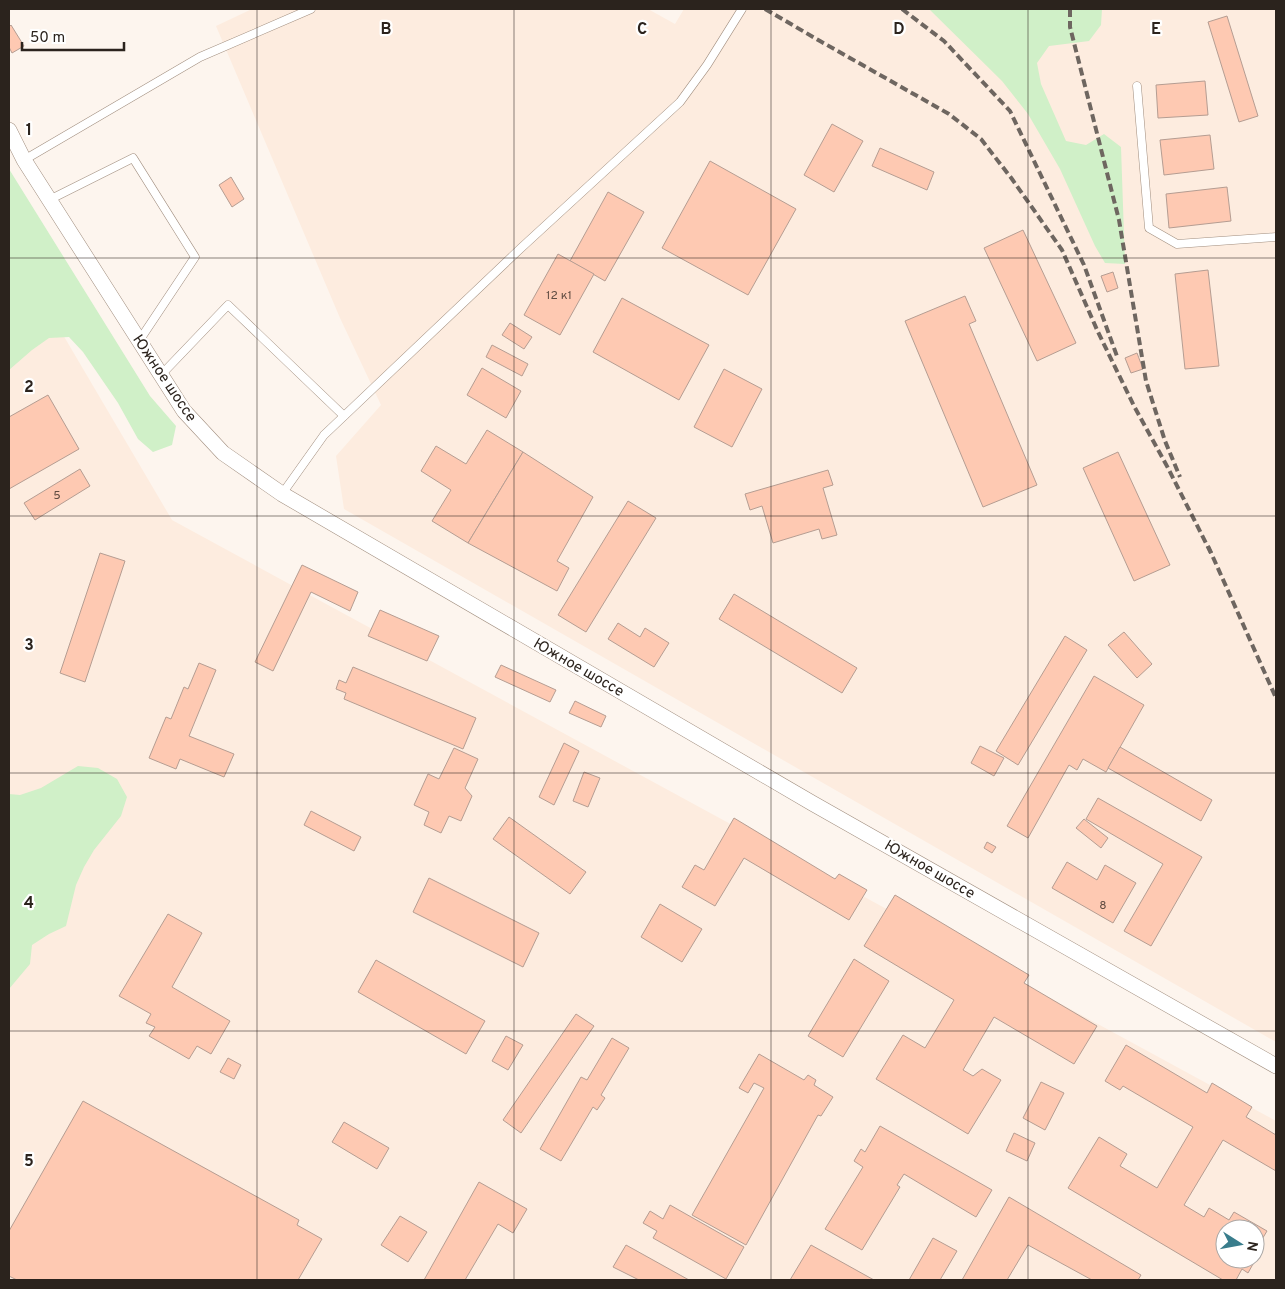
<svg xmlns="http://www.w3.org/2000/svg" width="1285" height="1289" viewBox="0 0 1285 1289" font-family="Overpass,sans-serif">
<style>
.built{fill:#fdecdf;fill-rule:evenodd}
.green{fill:#d0f0c8}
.building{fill:#fec9b2;stroke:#b59d92}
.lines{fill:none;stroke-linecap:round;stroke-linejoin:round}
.service-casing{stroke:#a18e7f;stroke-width:9}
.minor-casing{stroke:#a18e7f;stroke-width:16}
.service{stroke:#fff;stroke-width:8}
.minor{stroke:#fff;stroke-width:15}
.rail{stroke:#6e6660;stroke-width:4;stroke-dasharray:8 4;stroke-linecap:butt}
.grid{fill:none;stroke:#2b231d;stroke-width:1;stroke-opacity:0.55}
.labels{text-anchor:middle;stroke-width:4.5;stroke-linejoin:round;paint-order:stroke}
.number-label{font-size:12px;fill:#604c42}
.street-label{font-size:15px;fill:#2b231d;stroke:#fff}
.grid-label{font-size:16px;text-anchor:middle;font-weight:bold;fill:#2b231d;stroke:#fff;stroke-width:4.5;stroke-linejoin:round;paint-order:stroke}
</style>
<rect width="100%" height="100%" fill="#fdf5ee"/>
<g class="built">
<polygon points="252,9 648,9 675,24 684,9 1276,9 1276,1042 344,509 336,456 381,405 340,318 216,26"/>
<path d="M 9,243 L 172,520 L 1276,1121 L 1276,1280 L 9,1280 ZM 1225,1229 L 1255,1229 L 1255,1259 L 1225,1259 Z"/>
</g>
<g class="green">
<polygon points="929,9 1102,9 1101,25 1089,41 1049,46 1037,63 1041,84 1066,141 1086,145 1104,134 1121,147 1125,264 1105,263 1095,246 1060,169 1028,114 1002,81"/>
<polygon points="9,169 150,396 176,426 172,445 153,452 138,439 118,403 83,352 69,337 49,338 32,350 9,370"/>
<polygon points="78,766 98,768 117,779 127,797 121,816 94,850 84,867 76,885 66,926 49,934 32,945 30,964 9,989 9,794 20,795 41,788"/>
</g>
<g class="building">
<polygon points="1227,16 1258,116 1239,122 1208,22"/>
<polygon points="11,25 24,46 12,53 9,47 9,27"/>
<polygon points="1205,81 1208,115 1158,118 1156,85"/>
<polygon points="832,124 863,141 834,192 804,175"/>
<polygon points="1210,135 1214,169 1164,175 1160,140"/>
<polygon points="880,148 934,172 927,190 872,166"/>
<polygon points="710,161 796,209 748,295 662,248"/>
<polygon points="231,177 244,199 232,207 219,185"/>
<polygon points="1227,187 1231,221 1169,228 1166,194"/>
<polygon points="608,192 644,212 605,281 570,261"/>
<polygon points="1023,230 1076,343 1037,361 984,248"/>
<polygon points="558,254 594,274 560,335 524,315"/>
<polygon points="1208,270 1219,366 1185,369 1175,274"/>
<polygon points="1113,272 1118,288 1107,292 1101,276"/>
<polygon points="965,296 976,321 969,324 1037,485 983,507 905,321"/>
<polygon points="622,298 709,345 679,400 593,352"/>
<polygon points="510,323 532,337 524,349 502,335"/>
<polygon points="492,345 528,364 522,376 486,357"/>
<polygon points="1137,353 1143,369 1131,373 1125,358"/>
<polygon points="482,368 521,391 506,418 467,395"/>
<polygon points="724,369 762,389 732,447 694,427"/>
<polygon points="48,395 79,449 9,489 9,417"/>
<polygon points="487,430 523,452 468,543 432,521 451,490 421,471 436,446 466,464"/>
<polygon points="523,452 593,497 557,561 569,568 557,591 468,543"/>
<polygon points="1118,452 1170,565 1134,581 1083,468"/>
<polygon points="80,469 90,486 35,520 24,503"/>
<polygon points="828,470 833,485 823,488 837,535 822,539 819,529 773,543 762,506 750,510 745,494"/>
<polygon points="628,501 656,518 586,632 558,615"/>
<polygon points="100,553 125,561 85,682 60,673"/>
<polygon points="302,565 358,592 350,611 311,592 273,671 255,662"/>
<polygon points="734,594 857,668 842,693 719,619"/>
<polygon points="380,610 439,636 427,661 368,636"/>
<polygon points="618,623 640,637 645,628 669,643 654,667 608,639"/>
<polygon points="1124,632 1152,664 1137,678 1108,645"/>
<polygon points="1065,636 1087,650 1018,765 996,751"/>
<polygon points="199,663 216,670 189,736 234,754 224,777 180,759 176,769 149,758 166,717 171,719 184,687 188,689"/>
<polygon points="501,665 556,690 550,702 495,677"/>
<polygon points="353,667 476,718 463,749 344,699 346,693 336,689 339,680 346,683"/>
<polygon points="1094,676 1144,705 1106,772 1083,759 1077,770 1069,765 1028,838 1007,826"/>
<polygon points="575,701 606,716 601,727 569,713"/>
<polygon points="564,743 579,751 554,805 539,797"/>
<polygon points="980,746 1004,758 994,776 971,763"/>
<polygon points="1120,747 1212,800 1201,821 1108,768"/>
<polygon points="454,748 478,759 465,788 472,796 461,821 449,816 441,833 424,825 429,812 414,805 428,774 439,779"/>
<polygon points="584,772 600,778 588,807 573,801"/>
<polygon points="1098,798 1202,857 1151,946 1124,931 1163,864 1086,819"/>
<polygon points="311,811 361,837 354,851 304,825"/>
<polygon points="509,817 586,872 570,894 493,839"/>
<polygon points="734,818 835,879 839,874 867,890 849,920 744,858 715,906 682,887 695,865 704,870"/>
<polygon points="1084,819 1108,838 1101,848 1076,828"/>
<polygon points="987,842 996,847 992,853 984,848"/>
<polygon points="1067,862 1097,880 1105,865 1136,883 1113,923 1052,888"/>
<polygon points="429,878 539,933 523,967 413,912"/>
<polygon points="895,895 1029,975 1024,983 1097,1026 1074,1064 994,1017 963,1070 973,1076 982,1069 1001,1080 968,1134 876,1079 903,1035 925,1048 954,1000 864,946"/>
<polygon points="660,904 702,929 682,962 641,937"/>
<polygon points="168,914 202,933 172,987 230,1021 211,1054 197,1046 189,1059 149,1036 155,1027 146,1023 151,1014 119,996"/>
<polygon points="854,959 889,981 843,1057 808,1036"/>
<polygon points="376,960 485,1021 466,1054 358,992"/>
<polygon points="576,1014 594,1026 521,1133 503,1120"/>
<polygon points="506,1036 523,1045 508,1070 492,1061"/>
<polygon points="612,1038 629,1048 601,1095 605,1098 597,1110 593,1107 561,1161 540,1149 581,1077 587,1080"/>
<polygon points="1126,1045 1207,1093 1212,1083 1252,1107 1246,1117 1276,1135 1276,1171 1223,1140 1184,1205 1204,1217 1209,1208 1229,1220 1234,1212 1267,1231 1255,1251 1255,1229 1225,1229 1225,1259 1250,1259 1249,1261 1253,1264 1248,1273 1242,1269 1236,1280 1223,1280 1068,1188 1099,1137 1127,1154 1120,1166 1157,1188 1193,1127 1123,1086 1120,1090 1105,1081"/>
<polygon points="759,1054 804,1080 808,1075 816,1080 814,1085 833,1097 821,1116 818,1115 746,1245 692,1215 764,1088 754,1083 748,1093 739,1088"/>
<polygon points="228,1058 241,1065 234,1079 220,1072"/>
<polygon points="1041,1082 1064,1093 1045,1130 1023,1118"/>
<polygon points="83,1101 299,1220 297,1225 322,1239 298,1280 17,1280 9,1276 9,1231"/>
<polygon points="344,1122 389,1148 377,1169 332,1142"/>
<polygon points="880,1126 992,1190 976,1217 904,1174 897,1185 900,1187 862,1250 825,1229 863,1167 854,1161 861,1149 865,1152"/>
<polygon points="1014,1133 1035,1143 1027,1161 1006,1151"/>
<polygon points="479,1182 527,1209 513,1233 498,1224 465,1280 424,1280"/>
<polygon points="1009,1197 1141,1275 1138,1280 1092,1280 1028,1245 1007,1280 962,1280"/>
<polygon points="670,1205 744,1247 726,1279 653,1238 657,1231 643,1223 650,1211 663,1219"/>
<polygon points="400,1216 427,1232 408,1262 381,1245"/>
<polygon points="933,1238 957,1251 940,1280 909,1280"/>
<polygon points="626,1245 689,1280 639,1280 613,1267"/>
<polygon points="811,1245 874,1280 790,1280"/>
</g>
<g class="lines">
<g class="service-casing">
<g id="service">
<polyline points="1137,86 1149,228 1177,244 1276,237"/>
<polyline points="24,160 200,57 311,9"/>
<polyline points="49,200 133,158 195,257 139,341"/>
<polyline points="161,375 228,305 344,416"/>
<polyline points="282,494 324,435 521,248 680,102 707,65 742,9"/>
</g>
</g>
<g class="minor-casing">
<polyline id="minor" points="9,130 24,160 184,411 223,453 282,494 812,803 1276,1066"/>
</g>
<use href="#service" class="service"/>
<use href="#minor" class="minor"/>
<g class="rail">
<polyline points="765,9 820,41 949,114 981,139 1012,179 1062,250 1098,332 1134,406 1168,468 1211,553"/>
<polyline points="902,9 944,41 1010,111 1084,265 1118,359"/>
<polyline points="1070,9 1070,27 1119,220 1146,381 1165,441 1180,477"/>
<polyline points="1208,546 1276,698"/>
</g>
</g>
<path class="grid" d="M 257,9 L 257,1280M 514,9 L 514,1280M 771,9 L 771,1280M 1028,9 L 1028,1280M 9,258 L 1276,258M 9,516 L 1276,516M 9,773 L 1276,773M 9,1031 L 1276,1031"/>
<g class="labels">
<g class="number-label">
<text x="559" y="299">12 к1</text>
<text x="57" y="499">5</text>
<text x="1103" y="909">8</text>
</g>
<g class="street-label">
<text transform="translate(165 378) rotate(56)" y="5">Южное шоссе</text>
<text transform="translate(579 667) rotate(30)" y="5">Южное шоссе</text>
<text transform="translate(930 869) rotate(30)" y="5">Южное шоссе</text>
</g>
</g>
<g class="grid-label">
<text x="386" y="34">B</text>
<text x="642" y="34">C</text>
<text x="899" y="34">D</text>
<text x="1156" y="34">E</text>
<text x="29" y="135">1</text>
<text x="29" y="392">2</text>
<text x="29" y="650">3</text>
<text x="29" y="908">4</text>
<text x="29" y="1166">5</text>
</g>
<rect width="1285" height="1289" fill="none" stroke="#2b231d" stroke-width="20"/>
<g transform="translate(1240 1244) rotate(101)"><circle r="24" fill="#ffffff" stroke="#aaa7a5"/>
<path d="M0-4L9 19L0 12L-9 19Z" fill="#397d8c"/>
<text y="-8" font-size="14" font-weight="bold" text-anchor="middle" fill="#2b231d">N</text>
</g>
<path d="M22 42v8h102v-8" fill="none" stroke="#2b231d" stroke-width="2.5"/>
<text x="30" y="42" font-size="15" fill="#2b231d" stroke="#ffffff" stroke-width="4" paint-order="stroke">50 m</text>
</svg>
